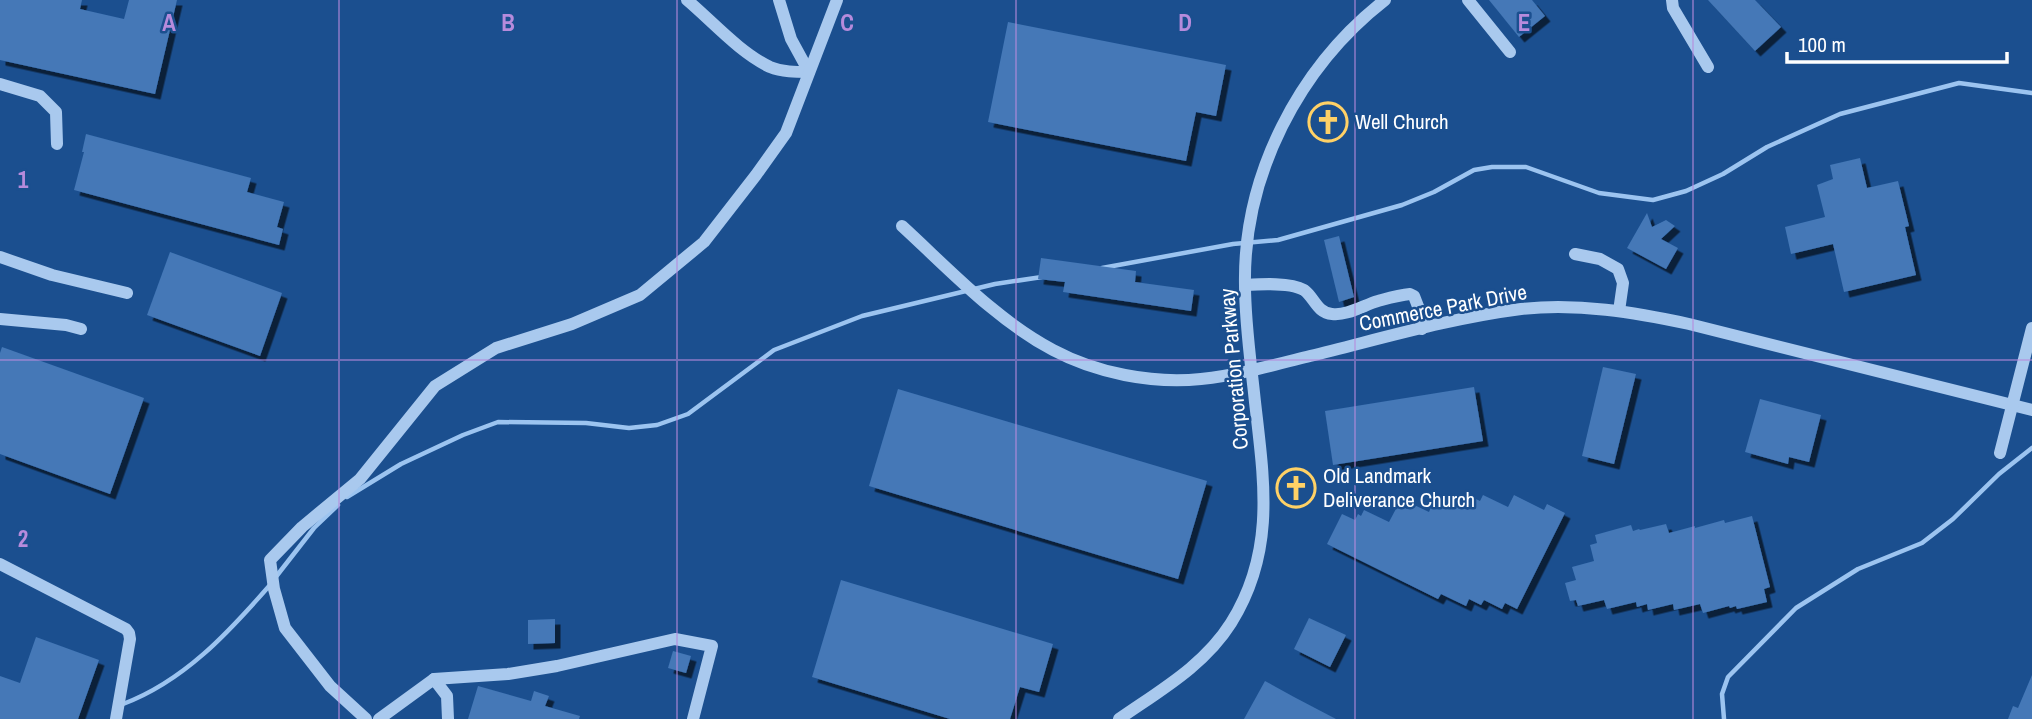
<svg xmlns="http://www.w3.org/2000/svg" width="2032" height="719" viewBox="0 0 2032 719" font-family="'Archivo Narrow',sans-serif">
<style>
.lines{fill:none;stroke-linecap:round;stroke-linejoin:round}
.stream{stroke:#9cc4f0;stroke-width:4.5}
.building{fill:#4478b7;filter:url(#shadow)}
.minor{stroke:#a9c9ee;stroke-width:12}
.grid{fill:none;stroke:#b68bdc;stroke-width:2;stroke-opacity:0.55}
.labels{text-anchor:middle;stroke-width:5;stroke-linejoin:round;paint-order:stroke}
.poi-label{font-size:21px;fill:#fff;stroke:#1b4f8f;text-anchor:start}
.street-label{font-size:21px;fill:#fff;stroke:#1b4f8f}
.grid-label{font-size:23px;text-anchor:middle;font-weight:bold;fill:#b68bdc;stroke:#1b4f8f;stroke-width:5;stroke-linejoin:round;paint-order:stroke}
</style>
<defs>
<filter id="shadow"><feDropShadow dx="5.5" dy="5.5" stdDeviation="0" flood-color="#0009"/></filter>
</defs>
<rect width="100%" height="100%" fill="#1b4f8f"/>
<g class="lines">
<g class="stream">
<polyline points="1102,268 1233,244 1278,240 1402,205 1434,192 1474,170 1492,167 1526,167 1599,193 1653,200 1686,191 1723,174 1767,147 1840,114 1959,83 2032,93"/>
<polyline points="347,497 401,464 463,435 498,422 586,423 629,428 657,425 688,414 774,350 862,316 995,284 1042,277"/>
<polyline points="275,578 314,528 338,505"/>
<path d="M 123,704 C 184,681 228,633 270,585"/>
<polyline points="1724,719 1722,694 1728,677 1796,608 1858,569 1922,543 1953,519 1999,474 2032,448"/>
</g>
</g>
<g class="building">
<polygon points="0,0 82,0 80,9 124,19 129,0 177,0 155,94 0,60"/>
<polygon points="1489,0 1532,0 1545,16 1519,37"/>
<polygon points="1708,0 1755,0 1781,27 1755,51"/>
<polygon points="1008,22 1226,65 1216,116 1196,112 1186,161 988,122"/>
<polygon points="86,134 251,178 247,192 284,202 277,227 283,229 279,245 74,190 84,152 82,152"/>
<polygon points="1860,158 1867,188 1898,181 1909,226 1905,227 1916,275 1844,292 1833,244 1791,254 1785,227 1825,217 1817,185 1833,179 1830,165"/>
<polygon points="1647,213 1652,227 1666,220 1675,226 1661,239 1678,248 1666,269 1627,248"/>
<polygon points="1339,236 1354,297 1339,302 1324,240"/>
<polygon points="170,252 282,293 260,356 147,315"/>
<polygon points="1041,258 1136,271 1135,282 1194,290 1191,311 1063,292 1065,282 1038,279"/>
<polygon points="2,347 144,398 110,494 0,454 0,353"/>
<polygon points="1603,367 1636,374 1614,464 1582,456"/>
<polygon points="1474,387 1483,441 1333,465 1325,411"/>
<polygon points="898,389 1207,481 1178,579 869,486"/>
<polygon points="1760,399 1821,415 1809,462 1789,457 1788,464 1745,452"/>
<polygon points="1483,495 1508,507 1514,495 1544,510 1547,504 1565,513 1517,609 1505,603 1502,609 1484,600 1481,605 1469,599 1466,606 1441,594 1438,599 1327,544 1342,514 1355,520 1358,514 1361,516 1364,510 1389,522 1398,505 1407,509 1410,503 1429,512 1434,500 1446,505 1449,500 1468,510 1474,498 1480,501"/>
<polygon points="1752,516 1770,587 1764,589 1767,602 1737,609 1736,606 1730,608 1729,606 1703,613 1700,604 1674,610 1673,604 1648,610 1647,604 1637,607 1636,602 1607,609 1604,600 1578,606 1576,600 1570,601 1565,583 1576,580 1572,567 1594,561 1590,545 1597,543 1595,535 1631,525 1633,531 1639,529 1640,530 1666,524 1669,533 1695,526 1695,528 1724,520 1725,523"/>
<polygon points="841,580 1053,644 1039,692 1020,687 1010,719 950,719 812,677"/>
<polygon points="1309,618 1346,635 1330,667 1294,649"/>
<polygon points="555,619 555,643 528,644 528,620"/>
<polygon points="36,637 99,660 78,719 0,719 0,676 20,683"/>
<polygon points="673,651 691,656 686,673 668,668"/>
<polygon points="2032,675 2032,719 2008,719 2013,706 2018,708"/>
<polygon points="1265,681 1294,697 1336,719 1244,719"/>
<polygon points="478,686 531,701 534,691 549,696 545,706 580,716 579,719 468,719"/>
</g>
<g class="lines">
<g class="minor">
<path d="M 687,0 C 712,21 740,53 770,67 C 782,72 796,72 809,72 L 791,39 L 779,0"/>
<polyline points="1468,0 1510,52"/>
<polyline points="1672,0 1673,8 1708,67"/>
<polyline points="0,84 40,96 56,112 57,144"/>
<path d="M 902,226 C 950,270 995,319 1053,350 C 1096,373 1152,384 1201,379 C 1238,375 1274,365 1310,356 C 1380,339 1450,318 1521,309 C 1578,303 1634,312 1689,324 L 2032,410"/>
<polyline points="1575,254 1600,259 1618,269 1623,283 1619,311"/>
<polyline points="0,257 52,275 127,293"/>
<path d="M 1245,285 C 1261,284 1290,282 1304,290 C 1314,297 1317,313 1332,314 C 1347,316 1364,305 1378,301 C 1389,298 1399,295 1410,294 L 1414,296 L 1419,309 L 1422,329"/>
<polyline points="0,319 66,325 81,329"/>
<polyline points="2000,453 2032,328"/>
<polyline points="0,564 126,629 129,633 130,639 116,719"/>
<polyline points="434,679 508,674 557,666 675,639 712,646 693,719"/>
<polyline points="366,719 330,686 285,628 274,589 270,560 302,527 360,479 435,386 496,348 572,324 640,295 704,242 756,175 786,133 837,0"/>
<polyline points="379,719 434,679 447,696 448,719"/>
<path d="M 1119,719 C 1159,691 1204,666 1231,623 C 1276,551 1264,481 1255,402 C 1251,363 1245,324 1245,285 C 1243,175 1299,67 1385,0"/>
</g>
</g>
<path class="grid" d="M 339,0 L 339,719M 677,0 L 677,719M 1016,0 L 1016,719M 1355,0 L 1355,719M 1693,0 L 1693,719M 0,360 L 2032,360"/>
<defs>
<g id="church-ring" transform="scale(2.0125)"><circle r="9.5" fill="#1b4f8f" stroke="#ffd166" stroke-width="1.5"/><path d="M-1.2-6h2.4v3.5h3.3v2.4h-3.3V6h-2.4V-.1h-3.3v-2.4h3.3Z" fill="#ffd166"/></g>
</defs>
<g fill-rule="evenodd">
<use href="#church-ring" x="1328" y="122"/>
<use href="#church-ring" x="1296" y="488"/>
</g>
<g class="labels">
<g class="poi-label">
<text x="1355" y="129">Well Church</text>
<text x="1323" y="483">Old Landmark<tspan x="1323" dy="24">Deliverance Church</tspan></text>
</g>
<g class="street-label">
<text transform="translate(1443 308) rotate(-11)" y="7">Commerce Park Drive</text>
<text transform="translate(1234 369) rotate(-95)" y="7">Corporation Parkway</text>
</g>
</g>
<g class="grid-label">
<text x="169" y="31">A</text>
<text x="508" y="31">B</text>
<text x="847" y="31">C</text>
<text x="1185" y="31">D</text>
<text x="1524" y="31">E</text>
<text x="23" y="188">1</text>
<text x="23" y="547">2</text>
</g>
<path d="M1787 52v10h220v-10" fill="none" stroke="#ffffff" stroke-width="3.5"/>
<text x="1798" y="52" font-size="21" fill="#ffffff" stroke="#1b4f8f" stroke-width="5" paint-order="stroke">100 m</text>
</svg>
